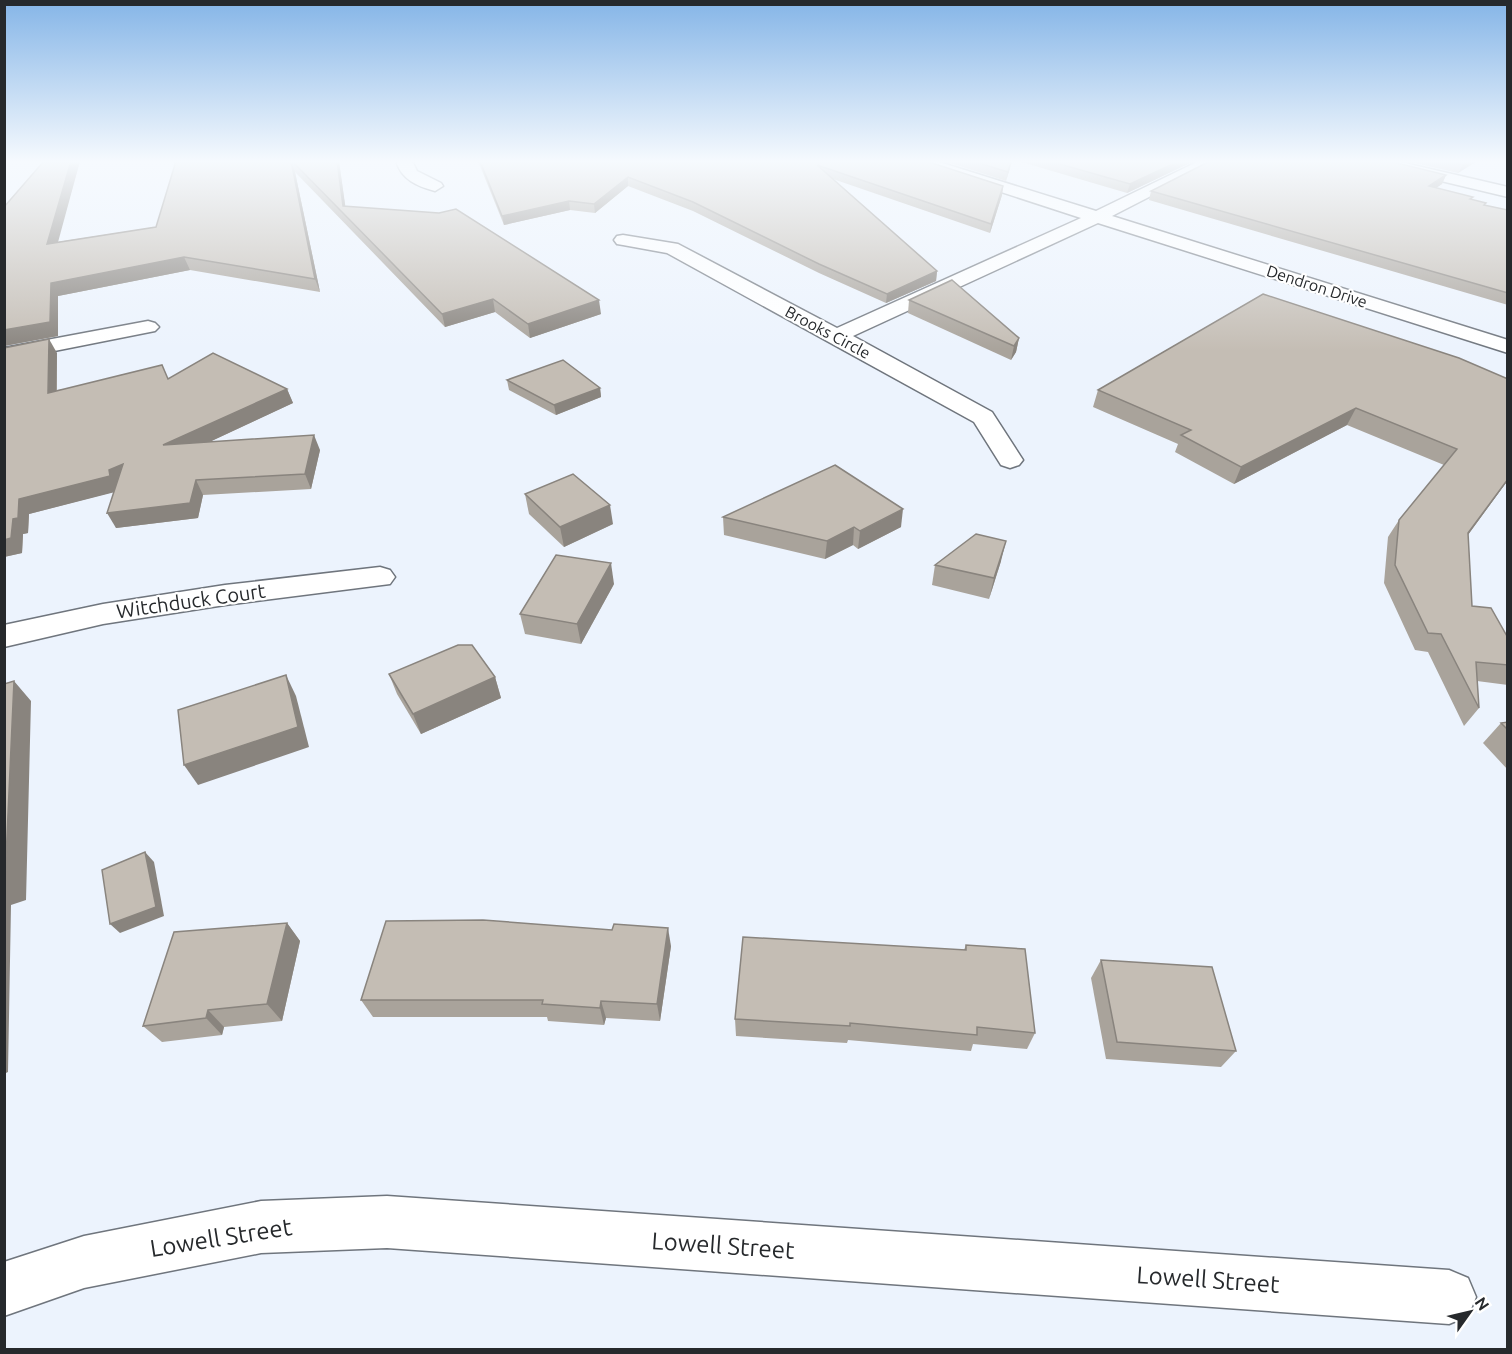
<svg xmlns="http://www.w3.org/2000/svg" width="1512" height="1354" viewBox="0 0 1512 1354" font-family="Ubuntu,sans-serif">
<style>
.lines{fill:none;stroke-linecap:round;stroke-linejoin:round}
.street-casing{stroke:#6f757d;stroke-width:3}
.street{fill:#fff;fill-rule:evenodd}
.wall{fill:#a9a39b}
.shaded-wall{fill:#89847e}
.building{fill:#c4bdb4;stroke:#89847e;stroke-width:1.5}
.labels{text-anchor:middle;stroke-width:4.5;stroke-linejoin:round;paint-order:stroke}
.far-street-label{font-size:16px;fill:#26292c;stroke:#fff}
.street-label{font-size:20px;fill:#26292c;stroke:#fff}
.near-street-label{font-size:24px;fill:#26292c;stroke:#fff}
</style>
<rect width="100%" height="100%" fill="#ecf3fd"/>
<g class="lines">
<g class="street-casing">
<g id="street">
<path d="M 396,161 L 412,161 L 417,171 L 441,183 L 443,186 L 435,191 C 417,186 402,180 396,161 Z"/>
<polygon points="912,161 936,161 1096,211 1199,161 1219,161 1112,216 1508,340 1508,353 1098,223 853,336 992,412 1023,460 1019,465 1010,468 1001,465 974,422 667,253 623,245 617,244 614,240 617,236 623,235 678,244 837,328 1081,218 915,164"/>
<polygon points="1367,161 1396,161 1508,187 1508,197 1370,164"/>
<polygon points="148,321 155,323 159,327 155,331 4,361 4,348"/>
<polygon points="380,567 390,570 395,577 390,584 225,605 103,624 4,647 4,625 103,604 225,585"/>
<polygon points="387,1196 1449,1270 1468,1278 1476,1297 1468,1316 1449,1324 387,1248 261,1253 84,1288 4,1316 4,1262 84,1236 261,1201"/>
</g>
</g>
<use href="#street" class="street"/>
</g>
<g class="wall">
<polygon points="80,161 57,242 156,227 176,161 339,161 345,206 601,314 530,338 495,312 445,327 295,172 320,292 190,270 58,296 58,336 4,346 4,207"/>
<polygon points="478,161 926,161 1003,186 1002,195 990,233 833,179 937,271 936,281 886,303 819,273 693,211 628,186 595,213 570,210 504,225"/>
<polygon points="944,161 1012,161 1006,181"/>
<polygon points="1018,161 1194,161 1127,193"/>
<polygon points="1406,161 1477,161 1458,173"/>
<polygon points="1446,175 1442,184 1436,188 1485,205 1508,210 1508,305 1149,200 1151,191"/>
<polygon points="1263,294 1508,480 1468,535 1472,606 1508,638 1508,685 1477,681 1479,708 1464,726 1428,652 1415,650 1384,583 1388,537 1399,520 1444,465 1347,425 1234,484 1175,452 1178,444 1093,407 1098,390"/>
<polygon points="909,300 1019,338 1016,352 1011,360 908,313"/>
<polygon points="57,353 57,390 169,378 287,389 293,403 209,442 320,450 311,489 203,495 198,518 116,528 113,492 29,514 28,533 23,534 22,553 4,557"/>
<polygon points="507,380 600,388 601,397 556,415 509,390"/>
<polygon points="525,494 613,524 564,547 529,514"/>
<polygon points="723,517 901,527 858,549 853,545 825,559 724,535"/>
<polygon points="1001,561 989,599 932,585 935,565"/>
<polygon points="614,584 581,644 525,634 520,614"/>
<polygon points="389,674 495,677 501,698 421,734 397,694"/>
<polygon points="1508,722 1508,770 1483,743 1501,723"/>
<polygon points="287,923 300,941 282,1021 224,1027 222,1035 162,1042 143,1026"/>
<polygon points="966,945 1035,1033 1027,1049 973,1044 971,1051 848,1040 847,1043 736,1036 735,1019 964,950"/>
<polygon points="671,946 660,1021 606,1018 604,1025 548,1021 547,1017 373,1017 361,1000"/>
<polygon points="1101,960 1236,1051 1221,1067 1106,1059 1091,978"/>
</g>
<g class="shaded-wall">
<polygon points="71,161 80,161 54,257 47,244"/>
<polygon points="291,161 295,172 320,292 315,279"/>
<polygon points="337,161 339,161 347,218 343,206"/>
<polygon points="1011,161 1012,161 1006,181 1008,172"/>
<polygon points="1179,161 1194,161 1127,193 1130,184"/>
<polygon points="1468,161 1477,161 1458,173 1463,165"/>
<polygon points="1446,175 1442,184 1425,195 1429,186"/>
<polygon points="628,177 628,186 595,213 594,204"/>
<polygon points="1003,186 1002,195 990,233 991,224"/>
<polygon points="569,201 570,210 504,225 502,216"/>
<polygon points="184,257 190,270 58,296 58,336 4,346 4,330 51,283"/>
<polygon points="937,271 936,281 886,303 887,294"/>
<polygon points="493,299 495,312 445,327 442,314"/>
<polygon points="599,300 601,314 530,338 528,324"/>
<polygon points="1019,338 1016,352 1011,360 1014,346"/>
<polygon points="49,339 57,353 56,407 48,393"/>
<polygon points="600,388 601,397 556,415 554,405"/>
<polygon points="287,389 293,403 171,460 163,445"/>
<polygon points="1356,408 1347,425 1234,484 1241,467"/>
<polygon points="314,435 320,450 311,489 305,474"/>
<polygon points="123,464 119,491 29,514 28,533 23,534 22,553 4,557 4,540 19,499 109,470"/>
<polygon points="1508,479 1508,480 1456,551 1468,533"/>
<polygon points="196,480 203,495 198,518 116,528 107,513"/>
<polygon points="610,505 613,524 564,547 560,527"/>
<polygon points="903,509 901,527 858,549 860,531"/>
<polygon points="854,527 853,545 825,559 827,541"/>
<polygon points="1006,541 1001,561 989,599 994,578"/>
<polygon points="611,563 614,584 581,644 577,624"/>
<polygon points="286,675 296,696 309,747 198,785 184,765"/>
<polygon points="495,677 501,698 421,734 413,714"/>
<polygon points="14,681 31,701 26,900 11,905 8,1072 4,1074 4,881"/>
<polygon points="145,852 154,862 164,916 120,933 110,924"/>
<polygon points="287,923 300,941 282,1021 267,1004"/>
<polygon points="668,928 671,946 660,1021 657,1004"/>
<polygon points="601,1001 606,1018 604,1025 600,1008"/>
<polygon points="208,1010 224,1027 222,1035 206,1018"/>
</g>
<g class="building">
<polygon points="44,161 71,161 47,244 156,227 176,161 291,161 315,279 184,257 51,283 50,322 4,330 4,207"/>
<polygon points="292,161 337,161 343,206 439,213 456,209 599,300 528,324 493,299 442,314"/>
<polygon points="480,161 926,161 1003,186 991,224 817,165 937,271 887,294 819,264 693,202 628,177 594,204 569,201 502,216"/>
<polygon points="972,161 1011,161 1008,172"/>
<polygon points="1049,161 1179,161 1130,184"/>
<polygon points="1210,161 1389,161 1446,175 1429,186 1473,197 1470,199 1486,203 1484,205 1508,210 1508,293 1151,191"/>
<polygon points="1447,161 1468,161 1463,165"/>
<polygon points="952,280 1019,338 1014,346 909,300"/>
<polygon points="1263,294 1459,358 1508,379 1508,479 1468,533 1472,606 1491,608 1508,638 1508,665 1476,662 1479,708 1441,634 1428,633 1395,565 1399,520 1457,449 1356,408 1241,467 1181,435 1191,430 1098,390"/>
<polygon points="49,339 48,393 162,365 168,379 213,353 287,389 163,445 314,435 305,474 196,480 190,503 107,513 123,464 109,470 110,476 19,499 18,518 13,519 11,538 4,540 4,348"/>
<polygon points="563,360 600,388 554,405 507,380"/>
<polygon points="835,465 903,509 860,531 854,527 827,541 723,517"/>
<polygon points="573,474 610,505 560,527 525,494"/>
<polygon points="976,534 1006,541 994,578 935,565"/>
<polygon points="556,555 611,563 577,624 520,614"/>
<polygon points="458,645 472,645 495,677 413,714 389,674"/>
<polygon points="286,675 298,727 184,765 178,710"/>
<polygon points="14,681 5,881 4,881 4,684"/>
<polygon points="1508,722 1508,730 1501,723"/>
<polygon points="145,852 156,907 110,924 102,870"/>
<polygon points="483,920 612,930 614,924 668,928 657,1004 601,1001 600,1008 542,1004 543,1000 361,1000 386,921"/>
<polygon points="287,923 267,1004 208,1010 206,1018 143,1026 174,932"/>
<polygon points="743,937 966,950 966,945 1025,949 1035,1033 977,1027 977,1035 850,1023 850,1026 735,1019"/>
<polygon points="1101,960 1212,967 1236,1051 1117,1042"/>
</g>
<linearGradient id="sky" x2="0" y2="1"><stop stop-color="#85b5e7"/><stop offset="0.46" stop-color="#f6fafe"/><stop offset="1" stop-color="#f6fafe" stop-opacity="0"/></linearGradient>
<rect width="1512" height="351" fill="url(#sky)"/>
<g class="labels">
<g class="far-street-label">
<text transform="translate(1317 286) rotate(18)" y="6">Dendron Drive</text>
<text transform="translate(828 332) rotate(28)" y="6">Brooks Circle</text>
</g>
<g class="street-label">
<text transform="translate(191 601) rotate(-8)" y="7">Witchduck Court</text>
</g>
<g class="near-street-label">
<text transform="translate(221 1238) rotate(-9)" y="8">Lowell Street</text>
<text transform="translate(723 1246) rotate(4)" y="8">Lowell Street</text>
<text transform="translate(1208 1280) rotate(4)" y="8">Lowell Street</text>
</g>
</g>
<rect width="1512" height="1354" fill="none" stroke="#26292c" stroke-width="12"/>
<g transform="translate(1470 1312) rotate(56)" stroke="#ffffff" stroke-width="4.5" paint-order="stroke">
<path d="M0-4.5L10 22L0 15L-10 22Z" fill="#26292c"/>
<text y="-9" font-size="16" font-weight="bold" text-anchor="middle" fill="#26292c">N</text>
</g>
</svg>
